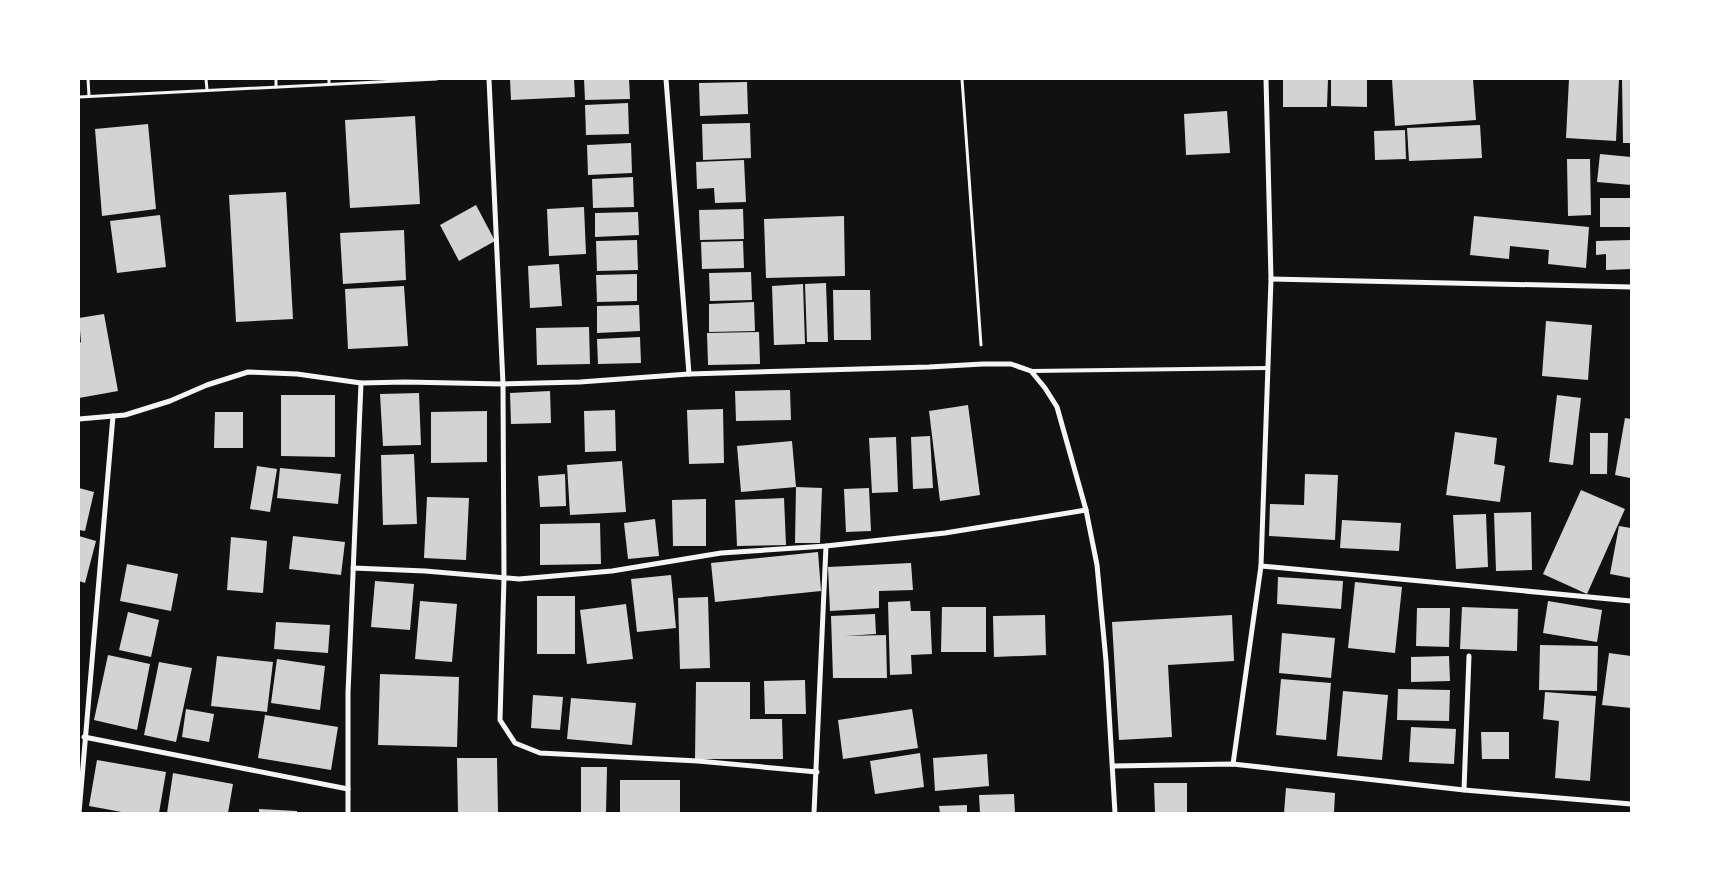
<svg xmlns="http://www.w3.org/2000/svg" width="1710" height="892" viewBox="0 0 1710 892" font-family="Manrope,sans-serif">
<style>
.building{fill:#d3d3d3}
.lines{fill:none;stroke-linecap:round;stroke-linejoin:round}
.path{stroke:#f5f5f5;stroke-width:3}
.service{stroke:#f5f5f5;stroke-width:4}
.minor{stroke:#f5f5f5;stroke-width:5}
</style>
<rect width="100%" height="100%" fill="#111"/>
<g class="building">
<polygon points="510,79 574,79 575,97 511,100"/>
<polygon points="584,79 629,79 630,99 585,100"/>
<polygon points="1283,79 1328,79 1327,107 1283,107"/>
<polygon points="1331,79 1367,79 1367,107 1331,106"/>
<polygon points="1392,79 1473,79 1476,120 1395,126"/>
<polygon points="1569,79 1619,79 1616,141 1566,138"/>
<polygon points="1622,79 1631,79 1631,143 1623,143"/>
<polygon points="747,82 748,114 700,116 699,83"/>
<polygon points="628,103 629,134 586,135 585,105"/>
<polygon points="1227,111 1230,153 1186,155 1184,114"/>
<polygon points="415,116 420,204 350,208 345,120"/>
<polygon points="750,123 751,158 703,160 702,124"/>
<polygon points="148,124 156,209 102,216 95,129"/>
<polygon points="1480,125 1482,158 1409,161 1407,128"/>
<polygon points="1405,130 1406,159 1375,160 1374,131"/>
<polygon points="631,143 632,173 588,175 587,145"/>
<polygon points="1600,154 1631,157 1631,185 1597,182"/>
<polygon points="1567,159 1590,159 1591,215 1568,216"/>
<polygon points="744,160 746,202 715,203 714,188 697,189 696,162"/>
<polygon points="633,177 634,207 593,208 592,179"/>
<polygon points="286,192 293,319 236,322 229,195"/>
<rect x="1600" y="198" width="31" height="29"/>
<polygon points="476,205 495,241 459,261 440,225"/>
<polygon points="584,207 586,254 549,256 547,209"/>
<polygon points="743,209 744,239 700,240 699,210"/>
<polygon points="638,212 639,235 595,237 595,213"/>
<polygon points="160,215 166,267 117,273 110,221"/>
<polygon points="844,216 845,276 766,278 764,219"/>
<polygon points="1474,216 1589,227 1586,268 1548,264 1549,250 1510,246 1509,259 1470,255"/>
<polygon points="404,230 406,280 343,284 340,233"/>
<polygon points="637,240 638,270 597,271 596,241"/>
<polygon points="1631,240 1631,269 1606,270 1606,254 1596,255 1596,241"/>
<polygon points="743,241 744,268 702,269 701,242"/>
<polygon points="559,264 562,306 530,308 528,266"/>
<polygon points="751,272 752,300 710,301 709,273"/>
<polygon points="637,274 637,301 597,302 596,275"/>
<polygon points="826,283 828,342 807,342 805,284"/>
<polygon points="803,284 805,344 774,345 772,286"/>
<polygon points="404,286 408,346 348,349 345,289"/>
<polygon points="833,290 870,290 871,340 834,340"/>
<polygon points="754,302 755,331 709,332 709,304"/>
<polygon points="639,305 640,331 597,333 597,306"/>
<polygon points="104,314 118,391 79,398 79,343 81,342 79,318"/>
<polygon points="1546,321 1592,325 1588,380 1542,376"/>
<polygon points="589,327 590,364 537,365 536,328"/>
<polygon points="759,332 760,364 708,365 707,333"/>
<polygon points="640,337 641,363 598,364 597,339"/>
<polygon points="790,390 791,420 736,421 735,391"/>
<polygon points="550,391 551,423 511,424 510,393"/>
<polygon points="419,393 421,445 383,446 380,394"/>
<polygon points="281,395 335,395 335,457 281,456"/>
<polygon points="1557,395 1581,398 1573,465 1549,462"/>
<polygon points="968,405 980,495 940,501 929,411"/>
<polygon points="723,409 724,463 689,464 687,410"/>
<polygon points="615,410 616,451 585,452 584,411"/>
<polygon points="487,411 487,462 431,463 431,412"/>
<polygon points="215,412 243,412 243,448 214,448"/>
<polygon points="1625,418 1631,419 1630,478 1615,475"/>
<polygon points="1455,432 1497,438 1494,464 1505,466 1500,502 1446,495"/>
<polygon points="1590,433 1608,433 1607,474 1590,474"/>
<polygon points="930,436 933,488 913,489 911,437"/>
<polygon points="896,437 898,492 872,493 869,438"/>
<polygon points="792,441 796,487 741,492 737,446"/>
<polygon points="414,454 417,524 383,525 381,455"/>
<polygon points="622,461 626,512 570,515 567,465"/>
<polygon points="257,466 277,469 270,512 250,509"/>
<polygon points="280,468 341,474 338,504 277,498"/>
<polygon points="565,474 566,506 540,507 538,476"/>
<polygon points="1305,474 1338,475 1335,540 1269,536 1270,504 1304,505"/>
<polygon points="796,487 822,488 820,543 795,543"/>
<polygon points="79,488 94,492 85,531 79,530"/>
<polygon points="869,488 871,531 846,532 844,489"/>
<polygon points="1581,490 1625,509 1587,594 1543,574"/>
<polygon points="427,497 469,498 466,560 424,558"/>
<polygon points="784,498 786,545 737,546 735,500"/>
<polygon points="706,499 706,546 673,546 672,500"/>
<polygon points="1531,512 1532,570 1496,571 1494,513"/>
<polygon points="1486,514 1488,567 1456,569 1453,515"/>
<polygon points="655,519 659,556 628,559 624,523"/>
<polygon points="1342,520 1401,523 1399,551 1340,548"/>
<polygon points="600,523 601,564 540,565 540,524"/>
<polygon points="1619,526 1631,528 1631,578 1610,574"/>
<polygon points="79,536 96,541 85,583 79,581"/>
<polygon points="293,536 345,542 341,575 289,569"/>
<polygon points="231,537 267,541 263,593 227,590"/>
<polygon points="818,552 821,591 715,602 711,563"/>
<polygon points="911,563 913,590 879,591 879,608 830,611 828,567"/>
<polygon points="127,564 178,574 171,611 120,601"/>
<polygon points="671,575 676,628 637,632 631,579"/>
<polygon points="1278,577 1343,581 1341,609 1277,604"/>
<polygon points="375,581 414,584 410,630 371,627"/>
<polygon points="1355,582 1402,587 1395,653 1348,648"/>
<rect x="537" y="596" width="38" height="58"/>
<polygon points="708,597 710,668 680,669 678,598"/>
<polygon points="420,601 457,604 452,662 415,659"/>
<polygon points="910,601 911,611 930,611 932,654 911,655 912,674 890,675 888,602"/>
<polygon points="1548,601 1602,610 1597,642 1543,633"/>
<polygon points="626,604 633,659 587,664 580,610"/>
<polygon points="942,607 986,607 986,652 941,652"/>
<polygon points="1462,607 1518,609 1517,651 1460,649"/>
<polygon points="1417,608 1450,608 1449,647 1416,646"/>
<polygon points="128,612 159,620 151,657 119,650"/>
<polygon points="875,614 876,634 845,636 886,635 887,678 833,678 831,616"/>
<polygon points="1045,615 1046,655 994,657 993,616"/>
<polygon points="1232,615 1234,661 1168,665 1172,737 1119,740 1112,622"/>
<polygon points="276,622 330,625 328,653 274,649"/>
<polygon points="1282,633 1335,638 1331,678 1279,673"/>
<polygon points="1540,645 1598,646 1597,691 1539,690"/>
<polygon points="1609,653 1631,656 1631,708 1602,705"/>
<polygon points="108,655 150,664 137,730 94,720"/>
<polygon points="217,656 273,662 267,712 211,706"/>
<polygon points="1449,656 1450,681 1411,682 1411,657"/>
<polygon points="277,659 325,666 320,710 271,703"/>
<polygon points="159,662 192,668 176,742 144,735"/>
<polygon points="380,674 459,677 457,747 378,745"/>
<polygon points="1281,679 1331,683 1326,740 1276,735"/>
<polygon points="805,680 806,714 765,714 764,681"/>
<polygon points="696,682 750,682 750,719 782,719 783,759 695,759"/>
<polygon points="1398,689 1450,690 1449,721 1397,720"/>
<polygon points="1343,691 1388,695 1382,760 1337,756"/>
<polygon points="1545,692 1596,696 1590,781 1555,778 1559,721 1543,719"/>
<polygon points="533,695 563,697 560,730 531,728"/>
<polygon points="571,698 636,703 632,745 567,739"/>
<polygon points="186,709 214,714 209,742 182,737"/>
<polygon points="912,709 918,748 843,759 838,720"/>
<polygon points="265,715 338,727 331,770 258,758"/>
<polygon points="1411,727 1456,729 1454,764 1409,762"/>
<polygon points="1481,732 1509,732 1509,759 1482,759"/>
<polygon points="920,753 924,787 875,794 870,761"/>
<polygon points="987,754 989,786 935,791 933,758"/>
<polygon points="457,758 497,758 498,813 458,813"/>
<polygon points="97,760 166,772 159,813 127,813 89,806"/>
<polygon points="581,767 607,767 606,813 581,813"/>
<polygon points="173,773 233,784 228,813 167,813"/>
<rect x="620" y="780" width="60" height="33"/>
<polygon points="1154,783 1187,783 1187,813 1155,813"/>
<polygon points="1286,788 1335,793 1334,813 1284,813"/>
<polygon points="1014,794 1015,813 980,813 979,795"/>
<polygon points="967,805 967,813 940,813 939,806"/>
<polygon points="259,809 297,811 297,813 259,813"/>
</g>
<g class="lines">
<g class="path">
<polyline points="88,79 89,96"/>
<polyline points="206,79 207,90"/>
<polyline points="276,79 276,87"/>
<polyline points="329,79 329,84"/>
<polyline points="962,79 981,345"/>
<polyline points="79,97 437,79"/>
</g>
<polyline class="service" points="1031,371 1268,368"/>
<g class="minor">
<polyline points="489,79 503,384 504,578 500,720 515,743 540,753 698,761 817,772"/>
<polyline points="666,79 689,374"/>
<polyline points="1271,279 1631,287"/>
<polyline points="79,419 125,415 170,401 207,385 248,372 297,374 361,383 405,382 503,384 580,382 689,374 929,367 983,364 1011,364 1031,371 1045,388 1057,407 1086,510 1097,565 1106,661 1115,813"/>
<polyline points="1261,566 1631,601"/>
<polyline points="353,568 425,571 519,579 612,571 721,553 826,546 945,533 1086,510"/>
<polyline points="84,737 348,789"/>
<polyline points="1233,764 1261,566 1271,279 1266,79"/>
<polyline points="1113,766 1233,764 1464,790 1631,804"/>
<polyline points="1464,790 1469,656"/>
<polyline points="79,813 113,416"/>
<polyline points="348,813 348,693 361,383"/>
<polyline points="814,813 826,546"/>
</g>
</g>
<rect width="1710" height="892" fill="none" stroke="#ffffff" stroke-width="160"/>
</svg>
